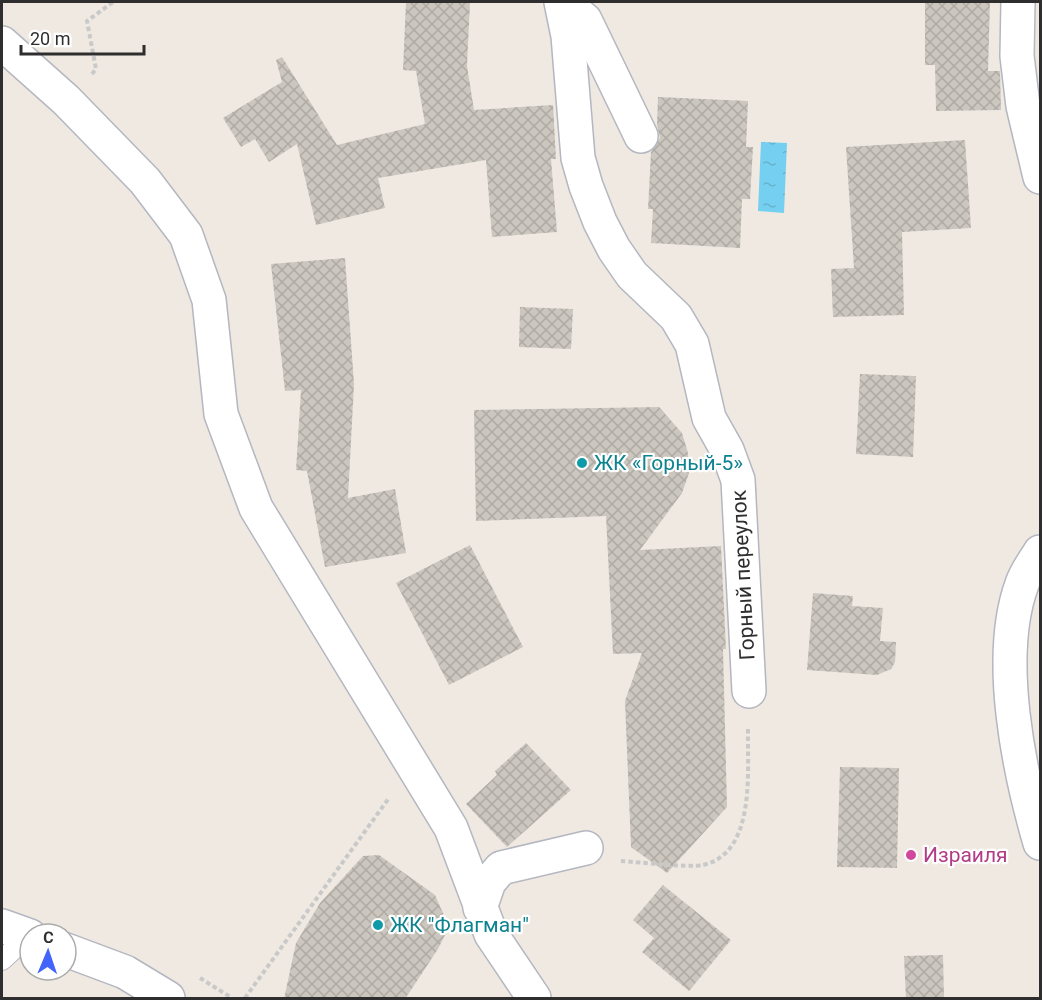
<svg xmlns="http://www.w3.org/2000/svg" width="1042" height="1000" viewBox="0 0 1042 1000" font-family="Roboto,sans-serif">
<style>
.water{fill:url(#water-ripples)}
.building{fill:url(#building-cross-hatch)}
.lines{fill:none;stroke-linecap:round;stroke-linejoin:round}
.lane-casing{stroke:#b4b7c1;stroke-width:22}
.street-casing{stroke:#b4b7c1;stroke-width:36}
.secondary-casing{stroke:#b4b7c1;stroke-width:36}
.path{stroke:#c9c9c9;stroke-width:4;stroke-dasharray:4.5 3;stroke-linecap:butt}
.lane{stroke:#fff;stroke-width:20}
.street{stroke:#fff;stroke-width:33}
.secondary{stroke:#fff;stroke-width:33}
.culture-dot{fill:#0f9aa8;stroke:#fff;stroke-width:2}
.hotel-dot{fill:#d1479c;stroke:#fff;stroke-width:2}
.labels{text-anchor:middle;stroke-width:4.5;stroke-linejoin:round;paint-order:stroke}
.culture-label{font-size:21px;fill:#0d838f;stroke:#fff;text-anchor:start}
.street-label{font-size:21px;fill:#2e2e2e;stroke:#fff}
.hotel-label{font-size:21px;fill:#b23c85;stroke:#fff;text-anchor:start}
</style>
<defs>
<pattern id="water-ripples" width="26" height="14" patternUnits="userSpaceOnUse" patternTransform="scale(1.5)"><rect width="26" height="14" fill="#75cff0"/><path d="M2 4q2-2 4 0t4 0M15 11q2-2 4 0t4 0" fill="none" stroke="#66b2ce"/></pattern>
<pattern id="building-cross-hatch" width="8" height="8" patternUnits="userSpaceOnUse" patternTransform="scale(1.5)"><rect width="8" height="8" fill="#cbc7bf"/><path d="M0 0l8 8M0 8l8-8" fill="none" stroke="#afaba4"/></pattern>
</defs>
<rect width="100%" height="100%" fill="#efe9e1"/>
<polygon class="water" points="761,142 787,143 784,213 758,211"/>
<g class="building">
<polygon points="406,2 470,2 467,66 474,110 553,105 556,159 551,159 557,232 492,237 486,160 378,178 385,208 316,225 297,144 269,162 255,139 241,147 223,118 282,82 276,60 282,57 337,145 425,124 416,71 403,70"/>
<polygon points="925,2 990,2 988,71 1000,71 1001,110 936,111 935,65 925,65"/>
<polygon points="658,97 748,101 746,147 753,147 750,199 742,199 740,248 651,243 653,209 648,209 651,152 660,138 657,125"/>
<polygon points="965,140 971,228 902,232 904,315 833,317 831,269 854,268 846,147"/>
<polygon points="345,258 354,384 348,498 395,489 406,553 325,567 307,471 296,470 301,390 285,391 271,264"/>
<polygon points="520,307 573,309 571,349 519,347"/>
<polygon points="860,374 916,376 913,457 856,454"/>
<polygon points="659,407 682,433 688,453 689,473 682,493 640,550 721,546 726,649 723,649 727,807 667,873 631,847 625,701 642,653 613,654 606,516 476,521 474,410"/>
<polygon points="470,545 523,647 449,685 396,583"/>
<polygon points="813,593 853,596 852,606 883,608 880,641 896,642 895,662 891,669 877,675 807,670"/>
<polygon points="526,743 571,790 507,847 466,804 497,775 495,771"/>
<polygon points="840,767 899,768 897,868 837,867"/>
<polygon points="379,855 435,895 446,920 447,931 438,949 405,999 284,999 296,943 320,903 363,856"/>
<polygon points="663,885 731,940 689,991 642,952 654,938 633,920"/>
<polygon points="943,955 944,999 906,999 904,956"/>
</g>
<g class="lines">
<g class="lane-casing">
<polyline id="lane" points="2,960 28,936"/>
</g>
<g class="street-casing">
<g id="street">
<polyline points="561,2 568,36 578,158 586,186 600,222 614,249 632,275 676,317 692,344 709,418 727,450 738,480 749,691"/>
<polyline points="564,2 585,20 641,136"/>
<polyline points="1018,2 1017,56 1023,106 1040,177"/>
<path d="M 1040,552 C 1034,562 1026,572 1022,584 C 995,657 1019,771 1040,843"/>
<polyline points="480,908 489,882 501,868 586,848"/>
</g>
</g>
<g class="secondary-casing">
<g id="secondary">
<polyline points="2,43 66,100 145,181 186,235 209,300 221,414 256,508 451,828 491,934 534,998"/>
<polyline points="2,926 30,936"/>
<polyline points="66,950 125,972 168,998"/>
</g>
</g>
<g class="path">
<polyline points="92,74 96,69 87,21 113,2"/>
<path d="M 621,861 C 639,862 688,868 703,865 C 757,853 747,769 748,728"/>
<polyline points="200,978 232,998"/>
<polyline points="245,998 389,798"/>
</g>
<use href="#lane" class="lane"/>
<use href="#street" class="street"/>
<use href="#secondary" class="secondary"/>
</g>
<g class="culture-dot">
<circle cx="582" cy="463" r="6"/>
<circle cx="378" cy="925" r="6"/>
</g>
<circle class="hotel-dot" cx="911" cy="855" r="6"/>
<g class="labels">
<g class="culture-label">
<text x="594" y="470">ЖК «Горный-5»</text>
<text x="390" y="932">ЖК "Флагман"</text>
</g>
<g class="street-label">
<text transform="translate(743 575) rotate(-93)" y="7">Горный переулок</text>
</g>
<g class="hotel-label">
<text x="923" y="862">Израиля</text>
</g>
</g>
<rect width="1042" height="1000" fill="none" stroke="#2e2e2e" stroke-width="6"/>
<g transform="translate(48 952) rotate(2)"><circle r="28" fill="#ffffff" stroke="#ababab" stroke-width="1.5"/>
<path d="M0-4.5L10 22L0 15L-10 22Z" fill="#4264fb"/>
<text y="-9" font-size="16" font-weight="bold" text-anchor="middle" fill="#2e2e2e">С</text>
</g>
<path d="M21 45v9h123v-9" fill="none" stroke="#2e2e2e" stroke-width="3"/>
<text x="30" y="45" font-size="18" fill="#2e2e2e" stroke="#ffffff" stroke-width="4.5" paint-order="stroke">20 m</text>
</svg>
